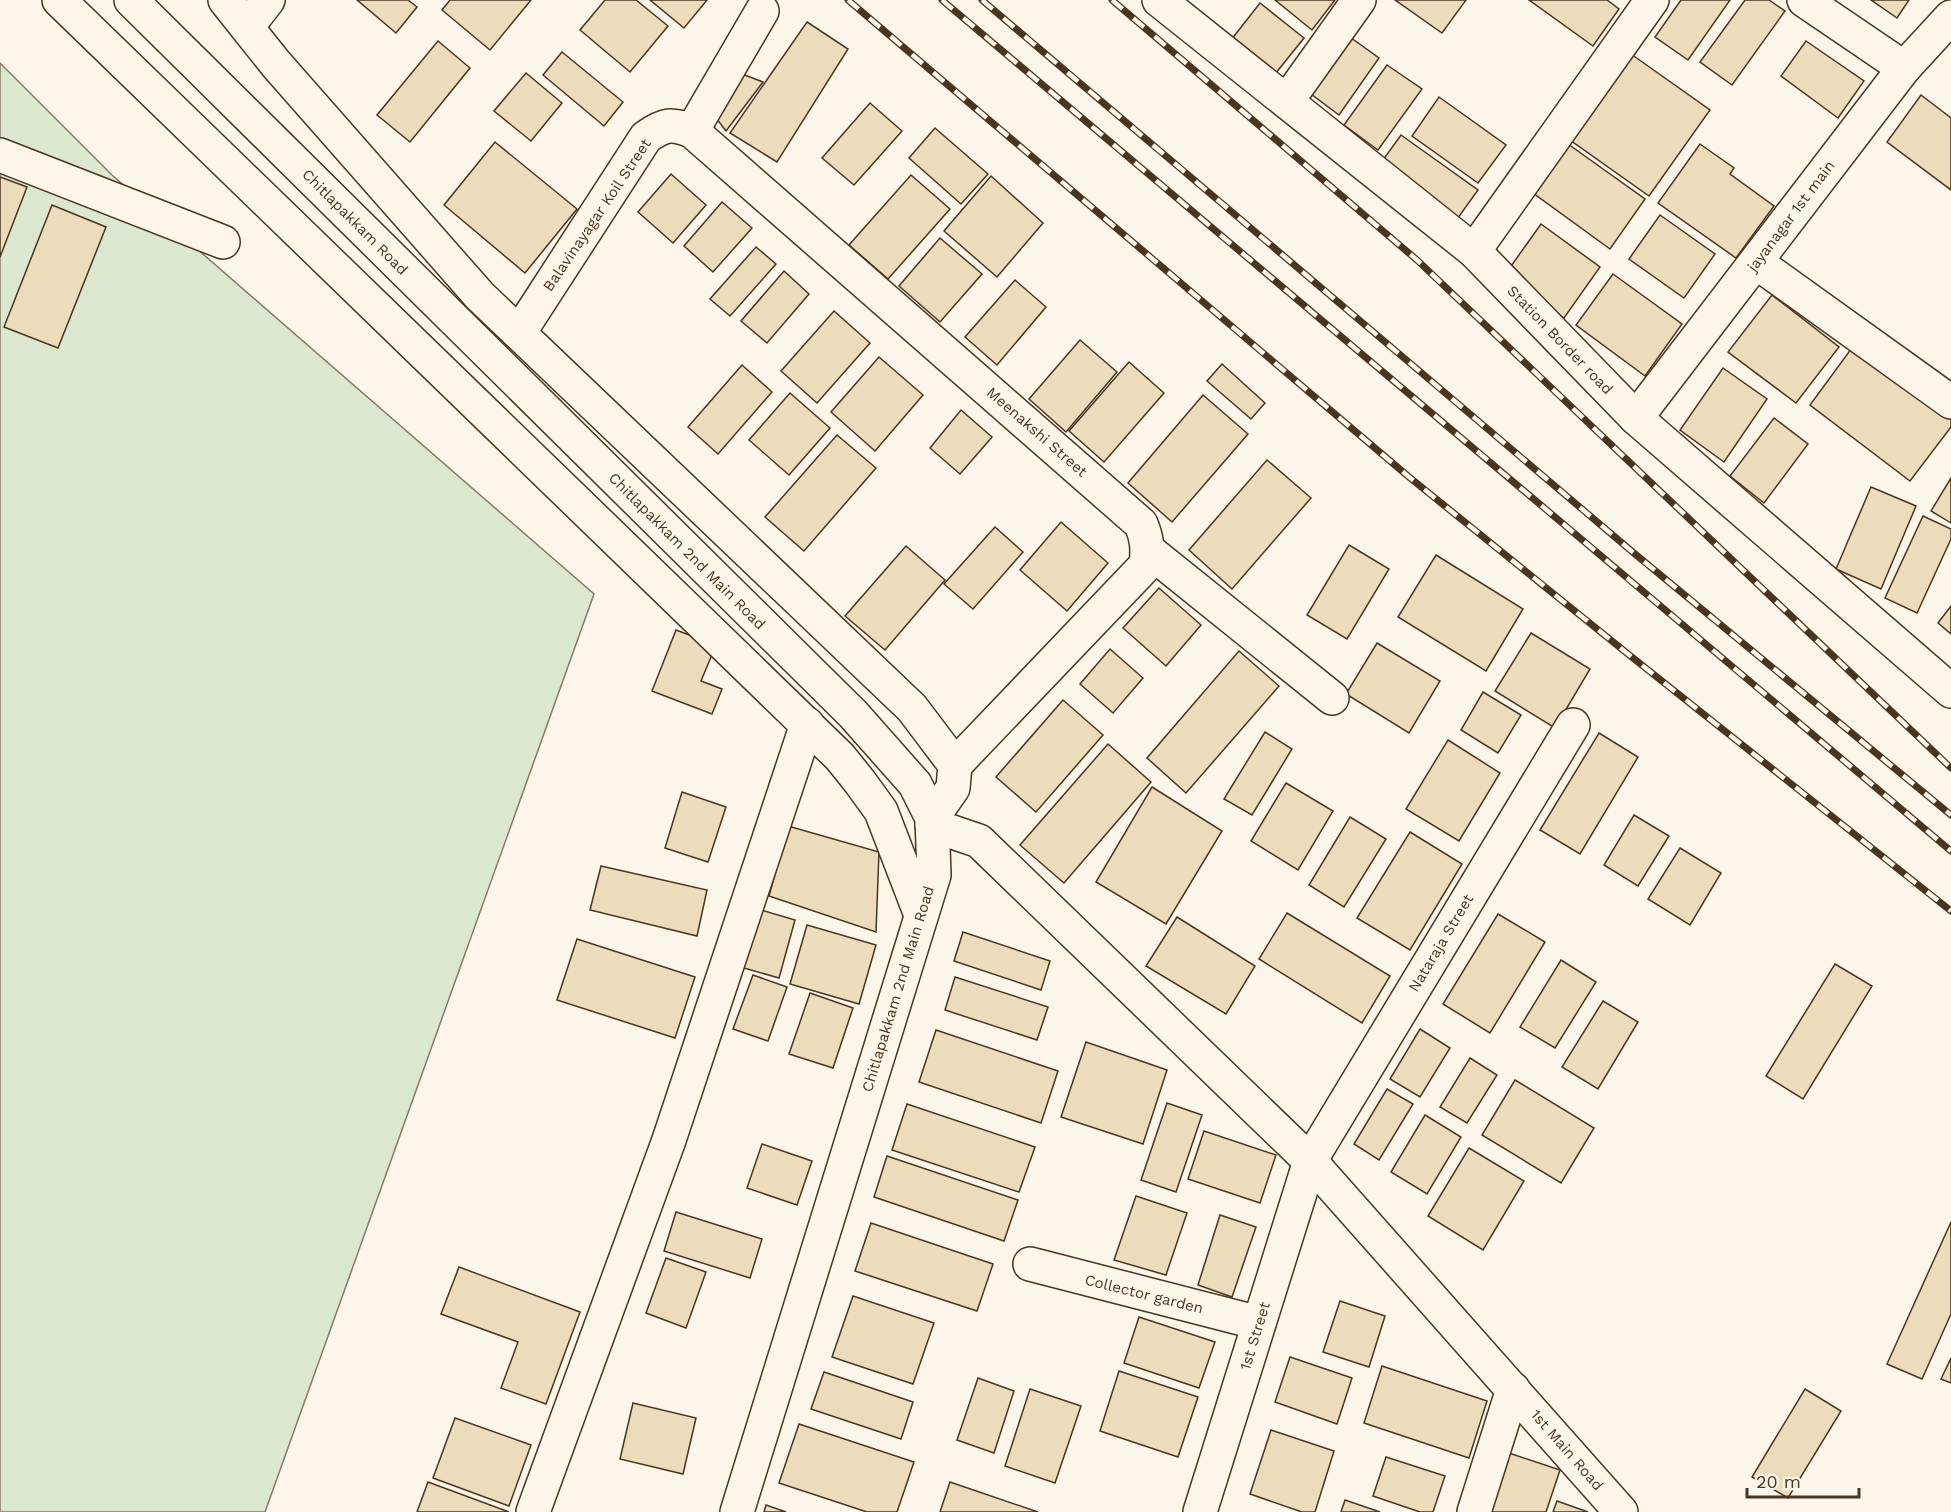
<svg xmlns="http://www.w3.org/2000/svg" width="1951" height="1512" viewBox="0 0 1951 1512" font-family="'Work Sans',sans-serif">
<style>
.green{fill:#dce7d0;stroke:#887966;stroke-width:1.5}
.building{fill:#ecdcbc;stroke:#4a3520;stroke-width:1.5}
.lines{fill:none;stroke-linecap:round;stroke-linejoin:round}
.minor-casing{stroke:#4a3520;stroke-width:36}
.minor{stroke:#fbf6e9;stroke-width:33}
.rail-casing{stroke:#4a3520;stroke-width:7}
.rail{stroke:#fbf6e9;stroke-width:4.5;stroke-dasharray:14;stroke-linecap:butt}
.labels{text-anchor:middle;stroke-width:4.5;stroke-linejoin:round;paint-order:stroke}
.street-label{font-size:15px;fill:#4a3520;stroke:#fbf6e9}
</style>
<rect width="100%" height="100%" fill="#fbf6e9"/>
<polygon class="green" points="0,63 112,175 594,594 265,1512 0,1512"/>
<g class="building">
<polygon points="357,0 408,0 417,7 396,33"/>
<polygon points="450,0 531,0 490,50 442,10"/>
<polygon points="605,0 636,0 668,26 630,72 580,30"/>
<polygon points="650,0 707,0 684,28"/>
<polygon points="1275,0 1335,0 1312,30"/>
<polygon points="1395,0 1466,0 1442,33"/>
<polygon points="1529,0 1607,0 1619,9 1593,46"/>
<polygon points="1681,0 1730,0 1688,60 1655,37"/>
<polygon points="1745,0 1769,0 1785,11 1732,85 1700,62"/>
<polygon points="1871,0 1909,0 1897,18"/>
<polygon points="1260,3 1304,38 1267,84 1224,49"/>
<polygon points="807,22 848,49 777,162 730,133"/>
<polygon points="1347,35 1379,58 1339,115 1307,91"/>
<polygon points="438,41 470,68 410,142 377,115"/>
<polygon points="1806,41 1864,81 1838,118 1781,76"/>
<polygon points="562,52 623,102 604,126 543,75"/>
<polygon points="1631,54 1710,110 1649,196 1570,140"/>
<polygon points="1387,65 1422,89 1378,150 1344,125"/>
<polygon points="737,72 763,82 726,131 713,114"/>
<polygon points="526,73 562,103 531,141 494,111"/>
<polygon points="1921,95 1951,118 1951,190 1887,142"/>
<polygon points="1439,97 1506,145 1478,183 1412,136"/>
<polygon points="870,103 902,131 854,185 822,158"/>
<polygon points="935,128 988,174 961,204 909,158"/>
<polygon points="1401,135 1478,190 1455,222 1378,167"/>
<polygon points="495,142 577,209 525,273 444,205"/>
<polygon points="1568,144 1645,199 1610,249 1533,193"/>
<polygon points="1700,144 1734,168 1730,174 1774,206 1736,258 1658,203"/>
<polygon points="671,174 706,205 673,243 638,212"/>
<polygon points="911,175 950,209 888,279 849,245"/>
<polygon points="991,176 1043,223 997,277 944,231"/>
<polygon points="0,177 27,187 0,257"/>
<polygon points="722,202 752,228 713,272 684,246"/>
<polygon points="52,205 106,227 58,348 4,327"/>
<polygon points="1660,215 1715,254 1684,298 1629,259"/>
<polygon points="1541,224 1600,267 1564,318 1504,276"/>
<polygon points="940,238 982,274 940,322 899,286"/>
<polygon points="756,247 776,264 730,316 710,299"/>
<polygon points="784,271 809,294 767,343 741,321"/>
<polygon points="1613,274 1682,324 1645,376 1576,325"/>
<polygon points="1015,280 1046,307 997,365 965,337"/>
<polygon points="1772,295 1839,347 1796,403 1728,352"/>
<polygon points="834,311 870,343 817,403 781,371"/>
<polygon points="1080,340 1117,372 1066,432 1029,399"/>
<polygon points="1854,345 1951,419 1951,427 1910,481 1810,405"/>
<polygon points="879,357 923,395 875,451 831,412"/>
<polygon points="1129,362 1164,393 1104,462 1069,431"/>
<polygon points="1222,364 1265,403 1251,419 1207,381"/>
<polygon points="742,365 772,392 718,454 688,427"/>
<polygon points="1723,368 1767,399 1724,462 1680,430"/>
<polygon points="790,393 830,428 789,475 749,440"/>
<polygon points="1203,395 1248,434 1172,522 1128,483"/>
<polygon points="961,410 992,437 960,474 930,448"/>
<polygon points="1774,418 1808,444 1764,503 1730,476"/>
<polygon points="837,435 876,468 804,551 765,517"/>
<polygon points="1267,460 1311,498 1232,589 1189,550"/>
<polygon points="1951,478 1951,523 1931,511"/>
<polygon points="1871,487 1916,506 1881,589 1836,569"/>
<polygon points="1923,516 1951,529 1951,539 1917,613 1885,598"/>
<polygon points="1061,522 1108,563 1067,611 1020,570"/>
<polygon points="995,527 1023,552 973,609 944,584"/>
<polygon points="1349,545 1389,569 1347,639 1307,615"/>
<polygon points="906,546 945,580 885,650 845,616"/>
<polygon points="1436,555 1523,609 1486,671 1398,617"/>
<polygon points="1159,588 1201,625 1166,666 1123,628"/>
<polygon points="1951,606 1951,634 1938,623"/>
<polygon points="676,630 716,645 701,681 722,689 712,714 652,691"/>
<polygon points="1531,633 1590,669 1555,728 1495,691"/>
<polygon points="1377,643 1440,681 1409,733 1346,694"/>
<polygon points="1110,649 1143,678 1113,713 1080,684"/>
<polygon points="1239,651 1279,686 1186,793 1147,758"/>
<polygon points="1483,692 1521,715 1498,753 1461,730"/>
<polygon points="1063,700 1103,735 1036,812 996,777"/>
<polygon points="1265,732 1292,749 1252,815 1224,799"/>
<polygon points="1599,733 1638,757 1580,854 1540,830"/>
<polygon points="1448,740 1500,773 1459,841 1406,809"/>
<polygon points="1108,744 1151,782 1064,883 1020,845"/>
<polygon points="1286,783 1333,811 1298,870 1251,841"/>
<polygon points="1152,787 1222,831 1166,924 1096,882"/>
<polygon points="682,792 726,807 708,862 665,848"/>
<polygon points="1634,815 1669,836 1638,886 1604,865"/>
<polygon points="1350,817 1386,839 1344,907 1309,885"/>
<polygon points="788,826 879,852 876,932 769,896"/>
<polygon points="1410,832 1462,864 1410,950 1357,918"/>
<polygon points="1680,848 1721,873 1690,925 1648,899"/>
<polygon points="601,866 707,890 697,936 590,910"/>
<polygon points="754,908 795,920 779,978 737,966"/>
<polygon points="1287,913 1390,976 1362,1023 1259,959"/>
<polygon points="1498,914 1545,942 1490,1033 1443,1004"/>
<polygon points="1177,917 1255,966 1226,1014 1146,966"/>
<polygon points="807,925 876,945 859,1004 790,984"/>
<polygon points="963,932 1050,961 1041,990 954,961"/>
<polygon points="577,939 695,977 675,1038 557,1000"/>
<polygon points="1561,960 1596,982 1555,1048 1520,1027"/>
<polygon points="1835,964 1872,986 1803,1099 1766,1076"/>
<polygon points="753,975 787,987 768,1041 733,1029"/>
<polygon points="955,977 1048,1007 1037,1040 945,1010"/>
<polygon points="810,993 853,1008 833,1068 789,1054"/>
<polygon points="1603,1001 1638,1022 1598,1089 1562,1067"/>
<polygon points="1420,1029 1450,1048 1420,1097 1390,1079"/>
<polygon points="936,1030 1058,1071 1041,1123 919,1082"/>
<polygon points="1086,1042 1167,1070 1143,1144 1061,1117"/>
<polygon points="1470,1058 1497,1075 1467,1123 1440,1107"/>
<polygon points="1515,1080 1594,1128 1561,1183 1482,1135"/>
<polygon points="1387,1089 1413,1104 1379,1160 1354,1144"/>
<polygon points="1167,1103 1202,1115 1176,1192 1141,1180"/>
<polygon points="907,1104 1035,1147 1019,1192 892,1150"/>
<polygon points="1425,1115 1461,1137 1427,1194 1391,1172"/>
<polygon points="1204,1131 1276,1155 1260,1203 1188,1179"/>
<polygon points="762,1144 812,1161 797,1205 747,1188"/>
<polygon points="1469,1148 1524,1181 1483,1250 1428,1216"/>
<polygon points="887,1156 1018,1200 1004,1241 874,1197"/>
<polygon points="1136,1196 1187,1213 1166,1275 1114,1260"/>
<polygon points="676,1212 762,1239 750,1278 664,1251"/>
<polygon points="1220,1215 1256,1227 1232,1297 1198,1285"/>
<polygon points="1951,1222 1951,1314 1922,1379 1887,1364"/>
<polygon points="871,1223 993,1264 977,1311 855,1271"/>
<polygon points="666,1258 706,1272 686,1328 646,1313"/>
<polygon points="459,1267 580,1312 546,1404 501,1388 518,1342 441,1314"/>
<polygon points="853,1296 934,1323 913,1384 832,1357"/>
<polygon points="1340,1301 1385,1316 1369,1367 1323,1352"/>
<polygon points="1139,1317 1215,1342 1199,1388 1124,1363"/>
<polygon points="1290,1357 1352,1378 1337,1424 1275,1402"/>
<polygon points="1951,1358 1951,1383 1941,1379"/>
<polygon points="1382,1366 1487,1401 1469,1458 1364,1423"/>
<polygon points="1119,1371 1198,1397 1178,1457 1100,1431"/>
<polygon points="824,1372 913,1402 901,1439 811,1409"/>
<polygon points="978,1378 1014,1391 994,1453 957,1440"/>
<polygon points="1030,1389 1081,1406 1055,1483 1005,1466"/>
<polygon points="1805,1389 1841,1411 1788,1498 1752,1477"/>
<polygon points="633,1403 696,1418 683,1474 620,1459"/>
<polygon points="455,1418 531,1445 509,1506 433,1478"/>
<polygon points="799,1424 914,1462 897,1512 867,1512 779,1483"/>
<polygon points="1271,1430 1334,1451 1315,1512 1302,1512 1250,1494"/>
<polygon points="1506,1452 1560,1470 1546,1512 1485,1512"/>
<polygon points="1386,1457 1445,1476 1433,1512 1420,1512 1373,1496"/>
<polygon points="428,1482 509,1512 417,1512"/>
<polygon points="950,1482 1038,1512 940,1512"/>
<polygon points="1345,1500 1380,1512 1341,1512"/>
<polygon points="1557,1501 1588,1512 1553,1512"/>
<polygon points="766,1505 786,1512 764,1512"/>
</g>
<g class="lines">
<g class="minor-casing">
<g id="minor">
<polyline points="59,0 840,757 860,782 881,811 921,915"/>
<polyline points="131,0 853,714 915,784 932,818 934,875 737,1512"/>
<polyline points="225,0 276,64 480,296 912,708 955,765 953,788 932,818"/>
<polyline points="1159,0 1474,251 1636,418 1951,691"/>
<polyline points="1804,0 1904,68"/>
<polyline points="247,27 268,0"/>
<polyline points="1287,101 1359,0"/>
<polyline points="692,131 762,11"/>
<polyline points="0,155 223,242"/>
<polyline points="1474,251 1652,0"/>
<polyline points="1756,262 1951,402"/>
<path d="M 519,333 L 646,137 C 665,124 671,123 692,131 L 1141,524 C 1147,538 1148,549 1146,565 L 955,765"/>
<polyline points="1636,418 1904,68 1951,17"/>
<polyline points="1148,550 1332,698"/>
<polyline points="932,825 979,841 1310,1161 1621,1512"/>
<polyline points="1030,1264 1259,1323"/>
<polyline points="533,1512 669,1140 807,724"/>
<polyline points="1200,1512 1310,1161 1573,725"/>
<polyline points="1474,1512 1513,1389"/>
</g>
</g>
<use href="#minor" class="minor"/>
<g class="rail-casing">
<g id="rail">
<polyline points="848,0 1409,477 1633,658 1951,911"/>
<polyline points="942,0 1951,851"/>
<polyline points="982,0 1635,554 1951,815"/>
<polyline points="1112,0 1417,260 1951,768"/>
</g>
</g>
<use href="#rail" class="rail"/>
</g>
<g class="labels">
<g class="street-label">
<text transform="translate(597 215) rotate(-56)" y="5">Balavinayagar Koil Street</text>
<text transform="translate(1791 216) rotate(-53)" y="5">jayanagar 1st main</text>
<text transform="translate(355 222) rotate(45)" y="5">Chitlapakkam Road</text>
<text transform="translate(1560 340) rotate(46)" y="5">Station Border road</text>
<text transform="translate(1037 432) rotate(41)" y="5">Meenakshi Street</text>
<text transform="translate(687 551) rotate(45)" y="5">Chitlapakkam 2nd Main Road</text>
<text transform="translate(1441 943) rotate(-59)" y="5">Nataraja Street</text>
<text transform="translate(898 989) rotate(-73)" y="5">Chitlapakkam 2nd Main Road</text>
<text transform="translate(1144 1294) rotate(14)" y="5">Collector garden</text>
<text transform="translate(1255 1336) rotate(-73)" y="5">1st Street</text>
<text transform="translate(1567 1450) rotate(49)" y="5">1st Main Road</text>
</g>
</g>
<path d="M1747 1488v9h112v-9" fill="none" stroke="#4a3520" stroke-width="3"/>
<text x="1756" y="1488" font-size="18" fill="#4a3520" stroke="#fbf6e9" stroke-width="4.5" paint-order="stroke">20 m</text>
</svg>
